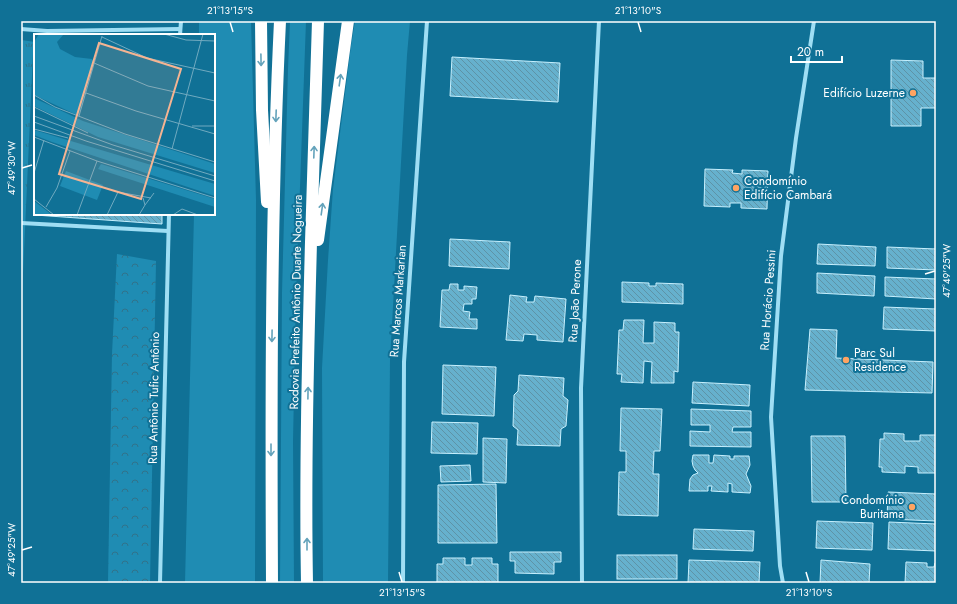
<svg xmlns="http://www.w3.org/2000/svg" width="957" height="604" viewBox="0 0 957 604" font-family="Jost,sans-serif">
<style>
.green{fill:#1f8cb3}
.forest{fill:url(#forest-crowns)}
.park{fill:url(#park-tufts)}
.building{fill:url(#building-back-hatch);stroke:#c7f0fe}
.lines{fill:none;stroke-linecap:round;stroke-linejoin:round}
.street{stroke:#9fdef4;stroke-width:4}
.highway{stroke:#fff;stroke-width:12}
.oneway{stroke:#64a3bb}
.ticks{fill:none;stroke:#fff;stroke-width:1.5}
.poi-dot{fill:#ffa462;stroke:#107196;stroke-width:1.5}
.labels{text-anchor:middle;stroke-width:4;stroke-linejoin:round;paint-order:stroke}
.poi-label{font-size:12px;fill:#fff;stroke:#107196;text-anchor:end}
.street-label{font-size:12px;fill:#fff;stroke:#107196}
.inset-road{fill:none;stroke:#70aac0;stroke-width:1}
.view{fill:#f5b492;fill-opacity:0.15;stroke:#f5b492;stroke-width:2}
.inset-edge{fill:none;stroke:#fff;stroke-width:2}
.neatline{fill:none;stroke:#fff;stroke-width:1.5}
.ticks-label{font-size:10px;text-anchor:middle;fill:#fff}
</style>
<defs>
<pattern id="forest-crowns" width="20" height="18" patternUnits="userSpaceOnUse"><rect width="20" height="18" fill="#1f8cb3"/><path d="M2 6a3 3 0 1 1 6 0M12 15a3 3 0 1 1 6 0" fill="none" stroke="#31728a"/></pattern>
<pattern id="park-tufts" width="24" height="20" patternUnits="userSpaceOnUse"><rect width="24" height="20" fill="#1f8cb3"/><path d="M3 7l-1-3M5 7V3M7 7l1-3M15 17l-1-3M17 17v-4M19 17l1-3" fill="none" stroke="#31728a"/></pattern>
<pattern id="building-back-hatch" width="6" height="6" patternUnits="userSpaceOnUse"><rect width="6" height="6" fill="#66b1cd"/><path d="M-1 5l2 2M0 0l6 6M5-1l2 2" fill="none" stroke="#5e93a6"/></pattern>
</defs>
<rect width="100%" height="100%" fill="#107196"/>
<g class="green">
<polygon points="199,21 251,21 256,200 255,583 185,583 194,214 214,214 214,35 199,35"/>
<polygon points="290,21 306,21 296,297 293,441 294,583 280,583 282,293 288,69"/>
<polygon points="355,21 410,21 407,55 390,360 388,583 323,583 322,368 328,260 333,189 351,46"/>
</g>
<polygon class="forest" points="117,254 156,261 150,583 108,583 112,354"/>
<polygon class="park" points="21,40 35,42 33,53 21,317"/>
<g class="building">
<polygon points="452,57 560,63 558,102 450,96"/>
<polygon points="891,60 923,61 923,78 936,78 936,108 921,108 921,126 891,126"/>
<polygon points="705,169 733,170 732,173 742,174 742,170 768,171 767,209 741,208 741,203 730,203 730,207 704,206"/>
<polygon points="35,209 35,214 162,214 162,224 35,215"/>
<polygon points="450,239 510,242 509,269 449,266"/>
<polygon points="818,244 876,247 875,266 817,264"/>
<polygon points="887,247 936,249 936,270 887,268"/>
<polygon points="817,273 875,276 874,296 817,293"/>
<polygon points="885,277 936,279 936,299 885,296"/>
<polygon points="622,282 649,283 649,286 656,286 656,283 683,284 683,304 622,302"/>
<polygon points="450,284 458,284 458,290 464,290 464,286 477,287 476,299 472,299 472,304 464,304 463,311 470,312 469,319 477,319 477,329 440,327 442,290 449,290"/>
<polygon points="510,295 527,297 526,302 534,302 535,296 566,299 563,342 537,340 537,335 524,334 523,341 506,340"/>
<polygon points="884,307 936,309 936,331 883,329"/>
<polygon points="624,320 644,320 643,343 654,343 654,322 675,323 675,332 679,332 678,372 674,371 674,383 651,383 652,362 644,361 643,383 621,382 622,374 617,374 619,330 623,330"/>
<polygon points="810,329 837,330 836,358 933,362 932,393 805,390"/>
<polygon points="443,365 496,367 494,416 442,414"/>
<polygon points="519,375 564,378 563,396 568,400 566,426 561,429 560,446 517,445 518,430 513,426 514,395 518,391"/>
<polygon points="693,382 750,385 749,406 692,403"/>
<polygon points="621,408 662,409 660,451 654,451 653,474 659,474 658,516 618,515 619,472 626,472 626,451 620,451"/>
<polygon points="691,409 751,411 751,427 733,427 732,432 751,432 751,447 690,446 690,431 710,432 710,425 691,425"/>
<polygon points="432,422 478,423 477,454 431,453"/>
<polygon points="884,433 904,434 904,441 920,441 920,435 936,435 936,473 918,473 918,467 905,466 905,473 882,472 882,467 879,467 880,439 884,439"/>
<polygon points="811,436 845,436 846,502 812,502"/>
<polygon points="483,438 507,439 506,483 483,482"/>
<polygon points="693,455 709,455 709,463 713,463 714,455 730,456 730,459 734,459 734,456 749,456 750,465 746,474 751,486 750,493 732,492 732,484 728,483 728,492 711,491 712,486 708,486 708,491 689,491 690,479 693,475 698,473 695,470 693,466 692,461"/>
<polygon points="470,465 471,481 441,482 440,466"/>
<polygon points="496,484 497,543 438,543 438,485"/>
<polygon points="888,492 936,494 936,521 887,519"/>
<polygon points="817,521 873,523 872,550 816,548"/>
<polygon points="889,522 936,524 936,551 888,549"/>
<polygon points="694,529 754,531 753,551 693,549"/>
<polygon points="510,552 561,552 561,562 554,562 554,574 515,573 515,561 510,561"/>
<rect x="617" y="555" width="60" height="24"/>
<polygon points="443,558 465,558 465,565 472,565 472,558 492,558 492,564 498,564 498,583 437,583 437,564 443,564"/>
<polygon points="689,560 760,562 759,583 688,583"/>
<polygon points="821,560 870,564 869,583 820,583"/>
<polygon points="906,562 927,563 927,567 934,567 935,563 936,564 936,583 905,583"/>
</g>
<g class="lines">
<g class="street">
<polyline points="21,29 47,31 180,29"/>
<polyline points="180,35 181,21"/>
<polyline points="21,223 168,231"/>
<polyline points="160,583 169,214"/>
<polyline points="403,583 404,362 427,21"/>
<polyline points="582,583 581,388 599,21"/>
<polyline points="783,583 780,566 771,417 781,256 796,138 814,21"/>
</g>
<g class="highway">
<polyline points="261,21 262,110 267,202"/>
<polyline points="318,240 348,21"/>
<path d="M 272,583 C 271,396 271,208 280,21"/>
<path d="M 307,583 C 305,469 308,355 311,242 C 313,168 315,94 318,21"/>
</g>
</g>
<defs><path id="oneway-shaft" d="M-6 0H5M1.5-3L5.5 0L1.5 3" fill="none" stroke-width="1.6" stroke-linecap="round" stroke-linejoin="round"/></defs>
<g class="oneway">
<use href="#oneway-shaft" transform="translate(261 60) rotate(89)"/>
<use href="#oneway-shaft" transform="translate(340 80) rotate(-82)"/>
<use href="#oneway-shaft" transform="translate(276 116) rotate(92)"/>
<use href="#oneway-shaft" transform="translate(314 152) rotate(-88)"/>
<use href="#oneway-shaft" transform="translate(322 209) rotate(-82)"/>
<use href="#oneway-shaft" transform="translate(272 336) rotate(91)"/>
<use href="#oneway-shaft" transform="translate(308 393) rotate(-89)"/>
<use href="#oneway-shaft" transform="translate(271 450) rotate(90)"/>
<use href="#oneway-shaft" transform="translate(307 544) rotate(-90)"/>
</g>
<path class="ticks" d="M 230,22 L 233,32M 638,22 L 641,32M 22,168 L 32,165M 925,274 L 935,271M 22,550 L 32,547M 399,572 L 402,582M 806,572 L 809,582"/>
<g class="poi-dot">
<circle cx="913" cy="93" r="4"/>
<circle cx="736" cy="188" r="4"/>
<circle cx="846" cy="360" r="4"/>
<circle cx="912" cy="507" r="4"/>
</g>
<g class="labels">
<g class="poi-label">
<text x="905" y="97">Edifício Luzerne</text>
<text x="744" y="185" text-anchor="start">Condomínio<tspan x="744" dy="14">Edifício Cambará</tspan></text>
<text x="854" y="357" text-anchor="start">Parc Sul<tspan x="854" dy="14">Residence</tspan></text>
<text x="904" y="504">Condomínio<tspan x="904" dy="14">Buritama</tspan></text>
</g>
<g class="street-label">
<text transform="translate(768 300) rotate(-86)" y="4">Rua Horácio Pessini</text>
<text transform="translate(398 301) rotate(-86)" y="4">Rua Marcos Markarian</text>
<text transform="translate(575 301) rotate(-87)" y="4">Rua João Perone</text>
<text transform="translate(296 302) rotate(-89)" y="4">Rodovia Prefeito Antônio Duarte Nogueira</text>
<text transform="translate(154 398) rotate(-89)" y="4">Rua Antônio Tufic Antônio</text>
</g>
</g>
<g transform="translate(34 34)">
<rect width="181" height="181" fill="#107196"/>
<path d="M 5,0 L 30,0 L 23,8 L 26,15 L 41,23 L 58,25 L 60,29 L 45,82 L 0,61 L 0,8 ZM 0,64 L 49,87 L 181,130 L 181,139 L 64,103 L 0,72 ZM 0,96 L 181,150 L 181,162 L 18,108 L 0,101 Z" fill="#1f8cb3"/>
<path d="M 67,130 L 181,165 L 181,173 L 64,135 Z" fill="#1f8cb3"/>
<path d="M 32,137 L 69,151 L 63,166 L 26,152 ZM 0,167 L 18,181 L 0,181 Z" fill="#1f8cb3"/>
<path class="inset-road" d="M 130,0 L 152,6 L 181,7M 68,3 L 113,24 L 181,39M 60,29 L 114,52 L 181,67M 52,59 L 102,77 L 181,100M 0,61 L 21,73 L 91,100 L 181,128M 0,73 L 54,99M 0,82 L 79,111 L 181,142M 45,82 L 68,2M 0,88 L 52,107 L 181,147M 158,92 L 181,92M 0,95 L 34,104M 0,103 L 63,127 L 181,164M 138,115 L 169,0M 0,139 L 10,106M 0,165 L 20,181M 111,171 L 120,159M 12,173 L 23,154 L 36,117M 43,181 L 63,127M 73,181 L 84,158 L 117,164M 105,181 L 111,171 L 109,164M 139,181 L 148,175 L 164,181"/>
<path class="view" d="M 65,9 L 147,35 L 107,165 L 25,140 Z"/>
<rect width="181" height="181" class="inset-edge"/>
</g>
<rect width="957" height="604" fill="none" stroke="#107196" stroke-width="44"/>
<path d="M791 56v6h51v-6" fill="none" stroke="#ffffff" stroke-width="2"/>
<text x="797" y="56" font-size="12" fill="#ffffff" stroke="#107196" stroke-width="3" paint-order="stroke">20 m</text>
<rect x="22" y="22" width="913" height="560" class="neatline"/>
<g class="ticks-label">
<text x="230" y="14">21°13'15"S</text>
<text x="638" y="14">21°13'10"S</text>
<text transform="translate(11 168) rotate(-90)" y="4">47°49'30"W</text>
<text transform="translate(946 271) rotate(-90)" y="4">47°49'25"W</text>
<text transform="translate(11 550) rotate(-90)" y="4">47°49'25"W</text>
<text x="402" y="596">21°13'15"S</text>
<text x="809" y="596">21°13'10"S</text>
</g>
</svg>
